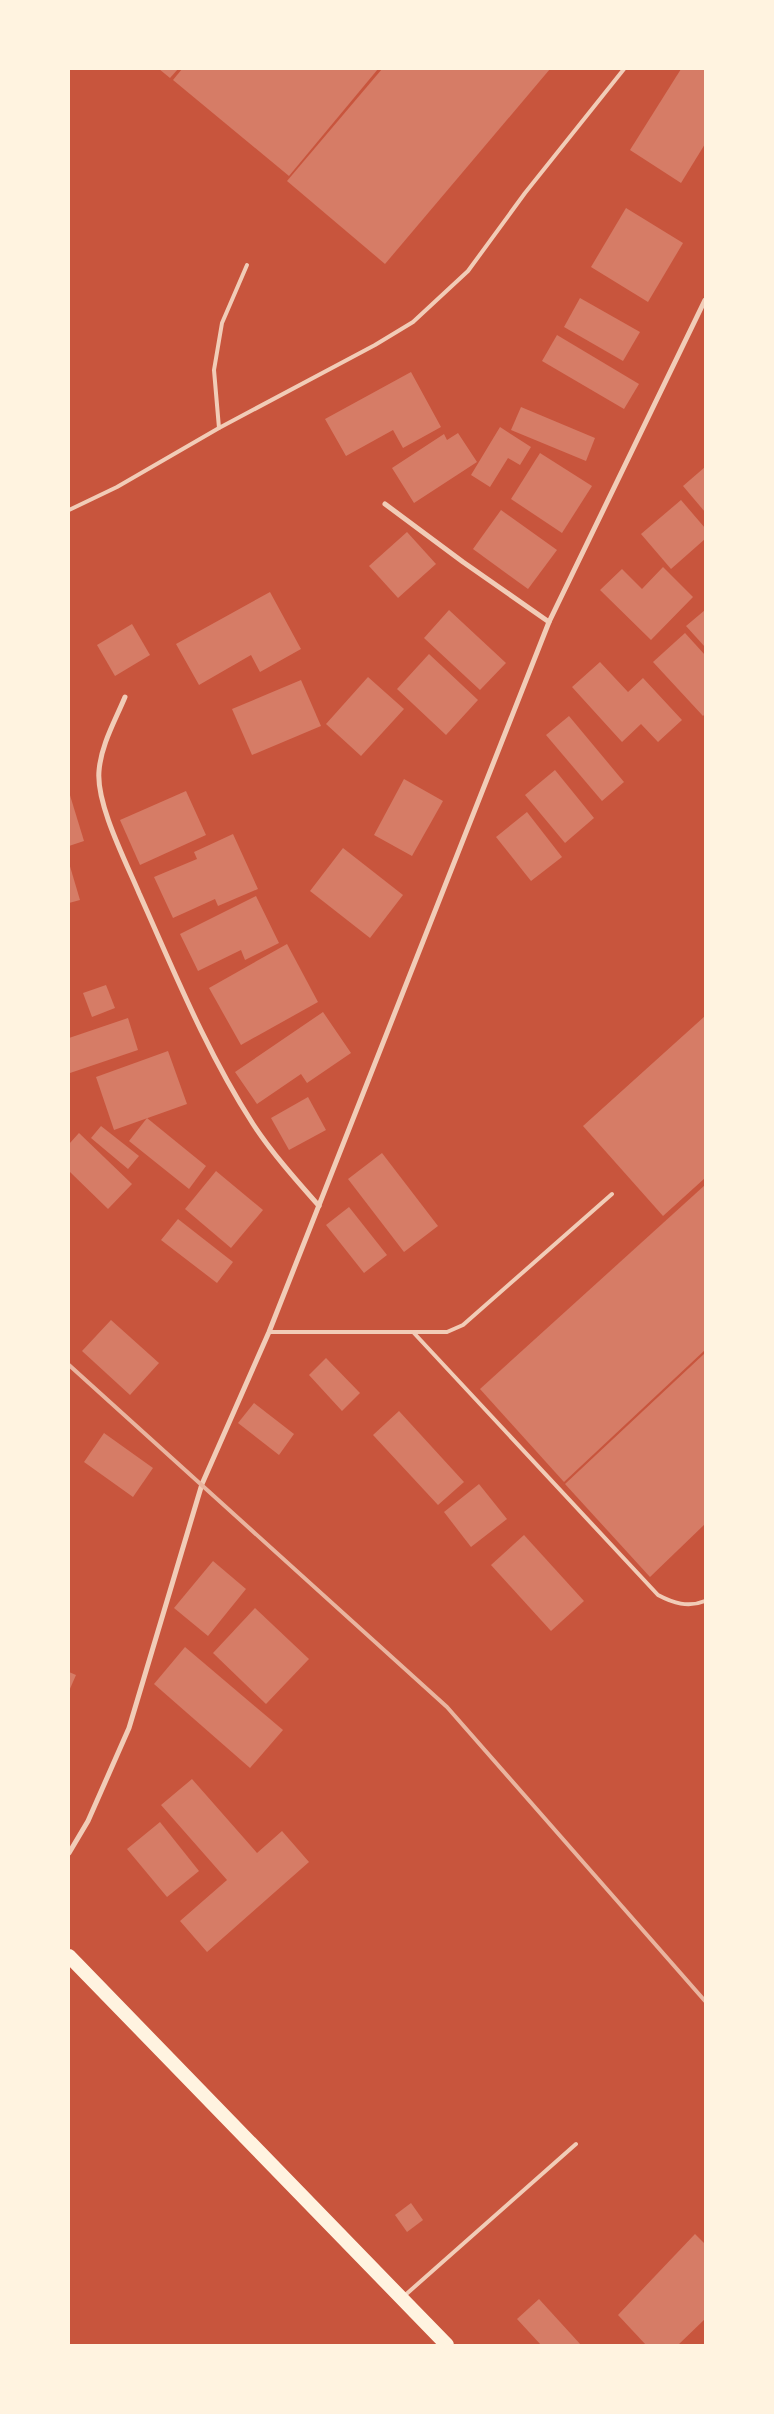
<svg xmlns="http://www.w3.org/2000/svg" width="774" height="2414" viewBox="0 0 774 2414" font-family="'Fira Sans Condensed',sans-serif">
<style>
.building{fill:#d67c66}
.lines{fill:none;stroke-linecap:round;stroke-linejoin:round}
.service{stroke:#f1ccb7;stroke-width:4}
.minor{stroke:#f1ccb7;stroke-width:5}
.trunk{stroke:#fff3e0;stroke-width:14}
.rail{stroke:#e9b49f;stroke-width:4}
</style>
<rect width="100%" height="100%" fill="#c8553d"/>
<g class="building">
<polygon points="159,69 178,69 170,78"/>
<polygon points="182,69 378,69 289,176 173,80"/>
<polygon points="382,69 550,69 385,264 287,181"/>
<polygon points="681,69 705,69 705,144 681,183 630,150"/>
<polygon points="626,208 683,243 648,302 591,267"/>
<polygon points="580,298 640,332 623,361 564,327"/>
<polygon points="557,335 639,384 624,409 542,361"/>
<polygon points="411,372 441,427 403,448 393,430 346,456 325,419"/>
<polygon points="521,407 595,438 586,461 511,430"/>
<polygon points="500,427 531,447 520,465 508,458 490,487 471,475"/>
<polygon points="458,433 477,462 414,503 392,468 444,434 447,440"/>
<polygon points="540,453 592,486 562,533 511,499"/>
<polygon points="705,467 705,512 683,486"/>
<polygon points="681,500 705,528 705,539 671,569 641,534"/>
<polygon points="501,510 557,550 528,589 473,549"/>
<polygon points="407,532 436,564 398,598 369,566"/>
<polygon points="663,567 693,597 651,640 600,590 622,569 642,589"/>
<polygon points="270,592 301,649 260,672 251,655 199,685 176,644"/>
<polygon points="449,610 506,663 480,690 424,638"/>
<polygon points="705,610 705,647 686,626"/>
<polygon points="132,624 150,655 115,676 97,645"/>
<polygon points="685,633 705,655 705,714 703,716 653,662"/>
<polygon points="429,654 478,700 446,735 397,689"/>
<polygon points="600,662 628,692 643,678 682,720 658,742 641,724 622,742 572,687"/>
<polygon points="368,677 404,709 361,756 326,724"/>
<polygon points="301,680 321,726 252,755 232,709"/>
<polygon points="569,716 624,782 602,801 546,735"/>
<polygon points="555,770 594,818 565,843 525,795"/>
<polygon points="404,779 443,801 412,856 374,835"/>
<polygon points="186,791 206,835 140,865 120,820"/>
<polygon points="69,792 84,841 69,846"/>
<polygon points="527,812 562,857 531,881 496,837"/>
<polygon points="233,834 258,889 218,906 215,899 173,918 154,877 197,859 194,852"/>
<polygon points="343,848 403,895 370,938 310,891"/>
<polygon points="69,863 80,900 69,903"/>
<polygon points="256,896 279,943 245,960 241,950 198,971 180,934"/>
<polygon points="287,944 318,1002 241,1045 209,988"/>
<polygon points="106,985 115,1008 92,1017 83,993"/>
<polygon points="323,1012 351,1053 307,1083 301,1074 257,1104 235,1072"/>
<polygon points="705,1016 705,1178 663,1216 583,1126"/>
<polygon points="128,1018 138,1050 70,1073 69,1038"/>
<polygon points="168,1051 187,1104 114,1130 96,1077"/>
<polygon points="308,1097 326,1130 289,1150 271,1118"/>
<polygon points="147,1118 206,1166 189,1189 129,1141"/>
<polygon points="101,1126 139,1156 128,1169 91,1138"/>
<polygon points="79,1133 132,1184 108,1209 69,1171 69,1144"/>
<polygon points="382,1153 438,1226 404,1252 348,1179"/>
<polygon points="216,1171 263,1210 231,1248 185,1209"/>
<polygon points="705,1185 705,1350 564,1482 480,1389"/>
<polygon points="349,1207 387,1255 364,1273 326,1225"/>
<polygon points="178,1219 233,1262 217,1283 161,1240"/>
<polygon points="111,1320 159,1363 130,1395 82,1351"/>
<polygon points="705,1353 705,1524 650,1577 565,1484"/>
<polygon points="326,1358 360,1393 342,1411 309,1375"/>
<polygon points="254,1403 294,1434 279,1455 238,1423"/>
<polygon points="399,1411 464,1482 438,1505 373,1435"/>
<polygon points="104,1433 153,1468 133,1497 84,1462"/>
<polygon points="479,1484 507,1519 471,1547 444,1512"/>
<polygon points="524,1535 584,1601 551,1631 491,1565"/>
<polygon points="213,1561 246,1589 208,1636 174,1608"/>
<polygon points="255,1608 309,1659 266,1704 213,1653"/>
<polygon points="185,1647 283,1730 250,1768 154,1684"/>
<polygon points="69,1672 76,1675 69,1691"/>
<polygon points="192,1779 257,1853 282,1831 309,1862 207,1952 180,1921 227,1880 161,1805"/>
<polygon points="160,1822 199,1871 167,1897 127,1849"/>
<polygon points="411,2203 423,2220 407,2232 395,2215"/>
<polygon points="695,2234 705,2244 705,2319 678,2345 646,2345 618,2315"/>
<polygon points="539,2299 581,2345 541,2345 517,2319"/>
</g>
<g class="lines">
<g class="service">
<polyline points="219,428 214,370 222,323 247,265"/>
<polyline points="69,510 117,487 219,428 375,345 413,322 468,271 525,193 624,69"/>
<polyline points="269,1332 447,1332 463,1325 612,1194"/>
<path d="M 413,1332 L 658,1595 C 673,1603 688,1608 705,1601"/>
<polyline points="403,2297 576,2144"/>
</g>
<g class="minor">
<polyline points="385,504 463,562 549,622"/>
<path d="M 125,697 C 115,721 101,745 99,771 C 96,804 126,862 139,893 C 174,971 206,1051 253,1124 C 272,1153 296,1180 319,1206"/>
<polyline points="69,1853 88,1821 129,1728 202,1484 269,1332 549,622 705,300"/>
</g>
<polyline class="trunk" points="69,1956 447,2345"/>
<polyline class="rail" points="69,1365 447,1707 705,2001"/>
</g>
<rect width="774" height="2414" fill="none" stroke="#fff3e0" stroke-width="140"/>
</svg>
